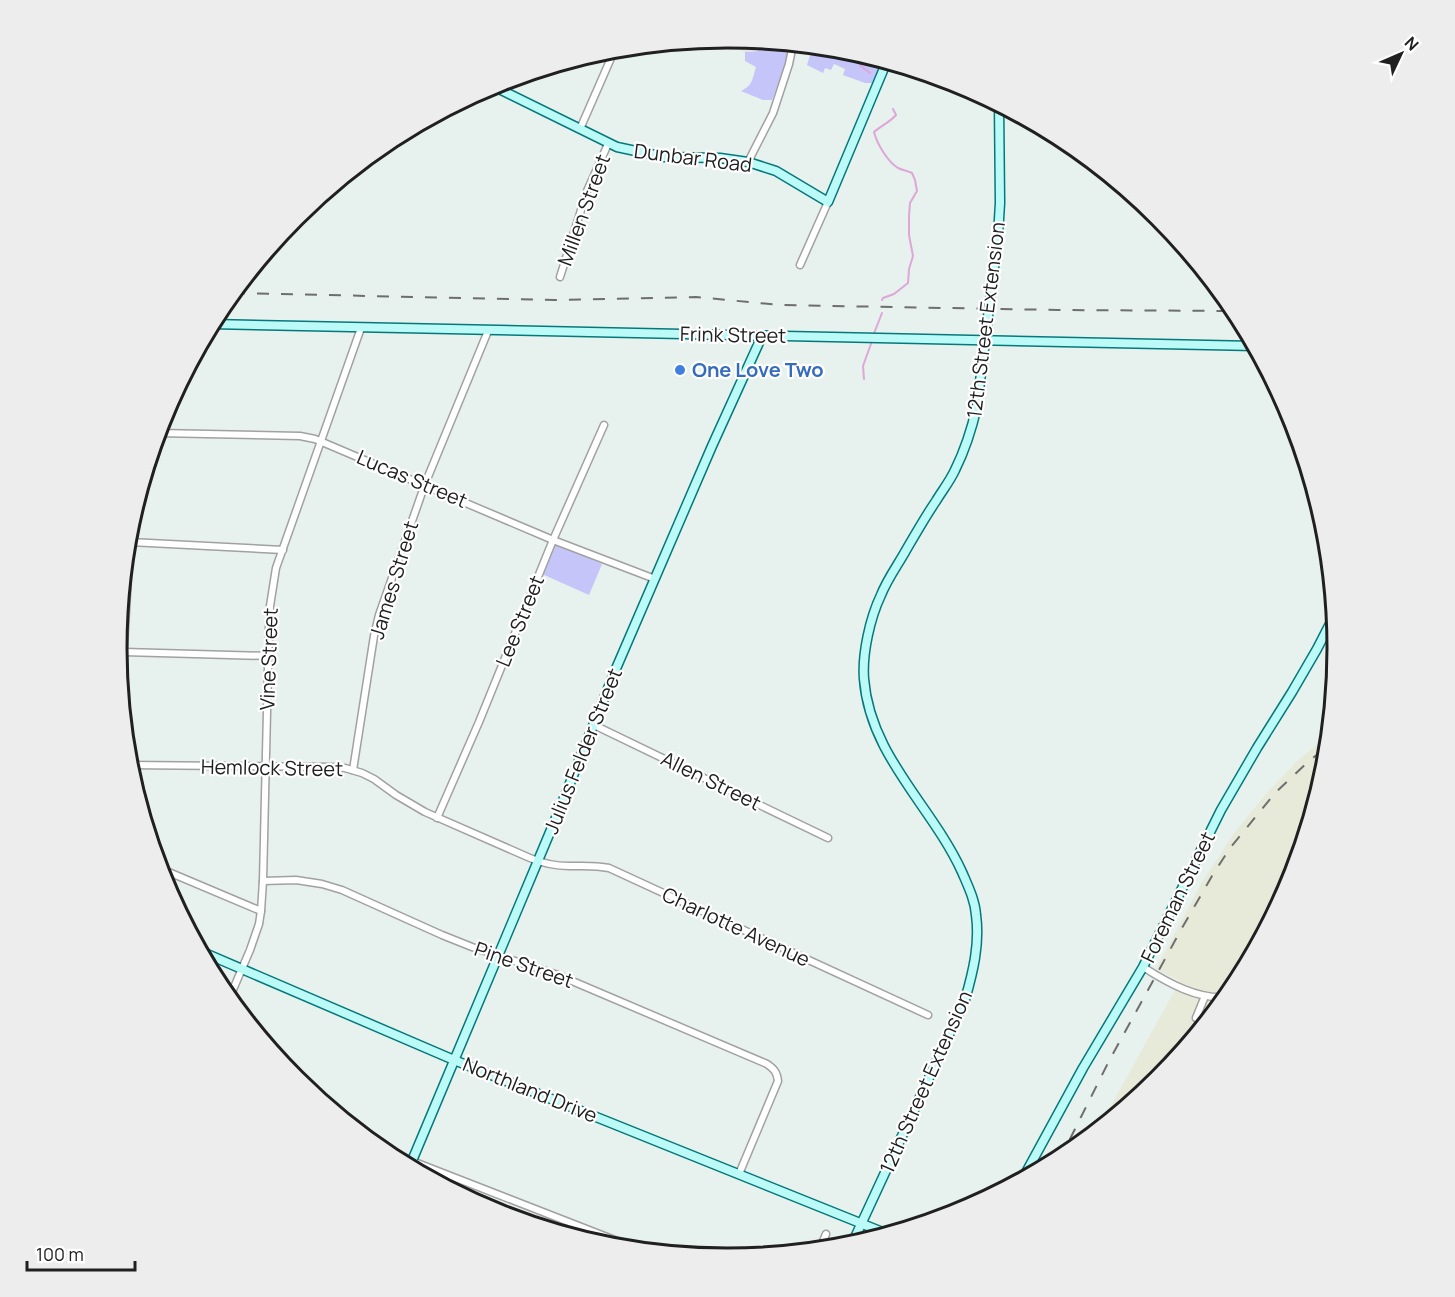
<svg xmlns="http://www.w3.org/2000/svg" width="1455" height="1297" viewBox="0 0 1455 1297" font-family="Manrope,sans-serif">
<style>
.industrial{fill:#e8ead9}
.park{fill:#c5c5fa}
.parking{fill:#e4e4e4}
.lines{fill:none;stroke-linecap:round;stroke-linejoin:round}
.stream{stroke:#dea7d7;stroke-width:2}
.street-casing{stroke:#a1a1a1;stroke-width:9}
.secondary-casing{stroke:#04797b;stroke-width:11}
.street{stroke:#fff;stroke-width:6}
.secondary{stroke:#bcfaf7;stroke-width:8}
.rail{stroke:#6e6e6e;stroke-width:2;stroke-dasharray:12 12;stroke-linecap:butt}
.shop-dot{fill:#3f7fe0;stroke:#fff;stroke-width:2}
.labels{text-anchor:middle;stroke-width:4.5;stroke-linejoin:round;paint-order:stroke}
.street-label{font-size:20px;fill:#202020;stroke:#fff}
.shop-label{font-size:20px;font-weight:bold;fill:#366cbe;stroke:#fff;text-anchor:start}
.rim{fill:none;stroke:#202020;stroke-width:3}
</style>
<rect width="100%" height="100%" fill="#e7f1ed"/>
<polygon class="industrial" points="1330,734 1327,768 1292,883 1235,988 1159,1081 1097,1131 1180,981 1156,969 1202,882 1235,832 1266,794 1296,762"/>
<g class="park">
<path d="M 757,40 L 789,44 C 787,63 779,81 772,100 L 763,100 L 741,91 C 753,85 752,80 756,67 L 745,61 L 745,52 L 758,51 Z"/>
<polygon points="801,45 847,49 883,60 877,76 872,83 865,83 843,75 845,69 834,64 831,70 825,68 823,73 807,65 810,55 801,47"/>
<polygon points="555,543 602,564 589,595 542,574"/>
</g>
<polygon class="parking" points="720,38 728,38 757,40 758,51 745,52"/>
<g class="lines">
<g class="stream">
<polyline points="852,51 861,66 870,73"/>
<path d="M 882,300 L 883,298 L 894,294 L 908,283 L 909,269 L 913,256 L 909,235 L 909,216 L 910,203 L 917,191 L 915,180 L 912,173 C 908,171 902,170 898,168 C 888,162 877,144 874,132 C 881,126 890,122 896,115 L 893,109"/>
<polyline points="873,336 882,313"/>
<polyline points="864,379 863,366 872,341"/>
</g>
<g class="street-casing">
<g id="street">
<polyline points="580,129 615,49"/>
<polyline points="748,162 773,113 789,64 793,44"/>
<polyline points="800,265 828,202"/>
<polyline points="560,277 587,191 608,144"/>
<polyline points="158,433 300,436 315,439 553,540 655,579"/>
<polyline points="130,542 283,550"/>
<polyline points="124,652 269,656"/>
<polyline points="121,698 131,522"/>
<polyline points="594,725 828,838"/>
<path d="M 128,765 L 332,767 L 345,768 L 362,773 L 374,779 L 396,795 L 425,812 L 530,858 C 542,863 556,866 569,866 C 583,866 595,865 609,868 L 928,1015"/>
<polyline points="353,770 374,636 379,615 425,484 488,331"/>
<polyline points="437,818 479,722 553,540 604,425"/>
<polyline points="159,868 261,911"/>
<path d="M 263,881 L 296,880 L 322,884 L 342,890 L 442,935 L 472,947 L 558,975 L 767,1064 C 774,1069 777,1072 778,1081 L 739,1174"/>
<path d="M 1143,967 C 1168,983 1198,1000 1228,997"/>
<polyline points="229,999 250,950 259,924 261,911 263,881 269,627 270,606 276,568 361,328"/>
<polyline points="1196,1018 1205,996"/>
<polyline points="373,1144 412,1161 643,1251"/>
<polyline points="819,1251 826,1234"/>
</g>
</g>
<g class="secondary-casing">
<g id="secondary">
<polyline points="491,85 617,147 664,157 720,158 748,162 776,171 828,202 887,61"/>
<polyline points="211,324 1255,346"/>
<polyline points="200,951 454,1060 890,1235"/>
<polyline points="409,1168 558,813 615,671 712,446 762,336"/>
<polyline points="1022,1180 1083,1068 1143,967 1221,810 1257,748 1292,692 1317,649 1335,614"/>
<path d="M 851,1246 L 965,1000 C 973,972 980,944 976,915 C 975,900 968,886 962,872 C 932,806 870,756 864,679 C 862,654 870,618 881,595 C 887,580 897,566 905,552 C 915,535 925,517 936,501 C 942,491 950,481 955,470 C 965,450 972,428 977,406 L 998,235 L 1000,203 L 999,104"/>
</g>
</g>
<use href="#street" class="street"/>
<use href="#secondary" class="secondary"/>
<g class="rail">
<polyline points="233,293 554,300 696,297 780,305 1058,310 1236,311"/>
<polyline points="1059,1161 1109,1061 1182,928 1212,876 1230,848 1276,792 1310,760 1329,746"/>
</g>
</g>
<circle class="shop-dot" cx="680" cy="370" r="6"/>
<g class="labels">
<g class="street-label">
<text transform="translate(693 158) rotate(7)" y="7">Dunbar Road</text>
<text transform="translate(584 210) rotate(-70)" y="7">Millen Street</text>
<text transform="translate(986 320) rotate(-83)" y="7">12th Street Extension</text>
<text transform="translate(733 335) rotate(1)" y="7">Frink Street</text>
<text transform="translate(412 479) rotate(23)" y="7">Lucas Street</text>
<text transform="translate(394 580) rotate(-73)" y="7">James Street</text>
<text transform="translate(520 621) rotate(-68)" y="7">Lee Street</text>
<text transform="translate(269 659) rotate(-88)" y="7">Vine Street</text>
<text transform="translate(583 751) rotate(-68)" y="7">Julius Felder Street</text>
<text transform="translate(272 768) rotate(1)" y="7">Hemlock Street</text>
<text transform="translate(711 781) rotate(26)" y="7">Allen Street</text>
<text transform="translate(1178 897) rotate(-64)" y="7">Foreman Street</text>
<text transform="translate(736 927) rotate(25)" y="7">Charlotte Avenue</text>
<text transform="translate(524 965) rotate(19)" y="7">Pine Street</text>
<text transform="translate(926 1082) rotate(-66)" y="7">12th Street Extension</text>
<text transform="translate(530 1090) rotate(22)" y="7">Northland Drive</text>
</g>
<g class="shop-label">
<text x="692" y="377">One Love Two</text>
</g>
</g>
<path d="M0 0H1455V1297H0ZM127 648a600 600 0 1 1 1200 0a600 600 0 1 1-1200 0Z" fill="#ededed" fill-rule="evenodd"/>
<path class="rim" d="M127 648a600 600 0 1 1 1200 0a600 600 0 1 1-1200 0Z"/>
<g transform="translate(1401 54) rotate(46)" stroke="#ffffff" stroke-width="4.5" paint-order="stroke">
<path d="M0-4.5L10 22L0 15L-10 22Z" fill="#202020"/>
<text y="-9" font-size="16" font-weight="bold" text-anchor="middle" fill="#202020">N</text>
</g>
<path d="M27 1261v9h108v-9" fill="none" stroke="#202020" stroke-width="3"/>
<text x="36" y="1261" font-size="18" fill="#202020" stroke="#ffffff" stroke-width="4.5" paint-order="stroke">100 m</text>
</svg>
